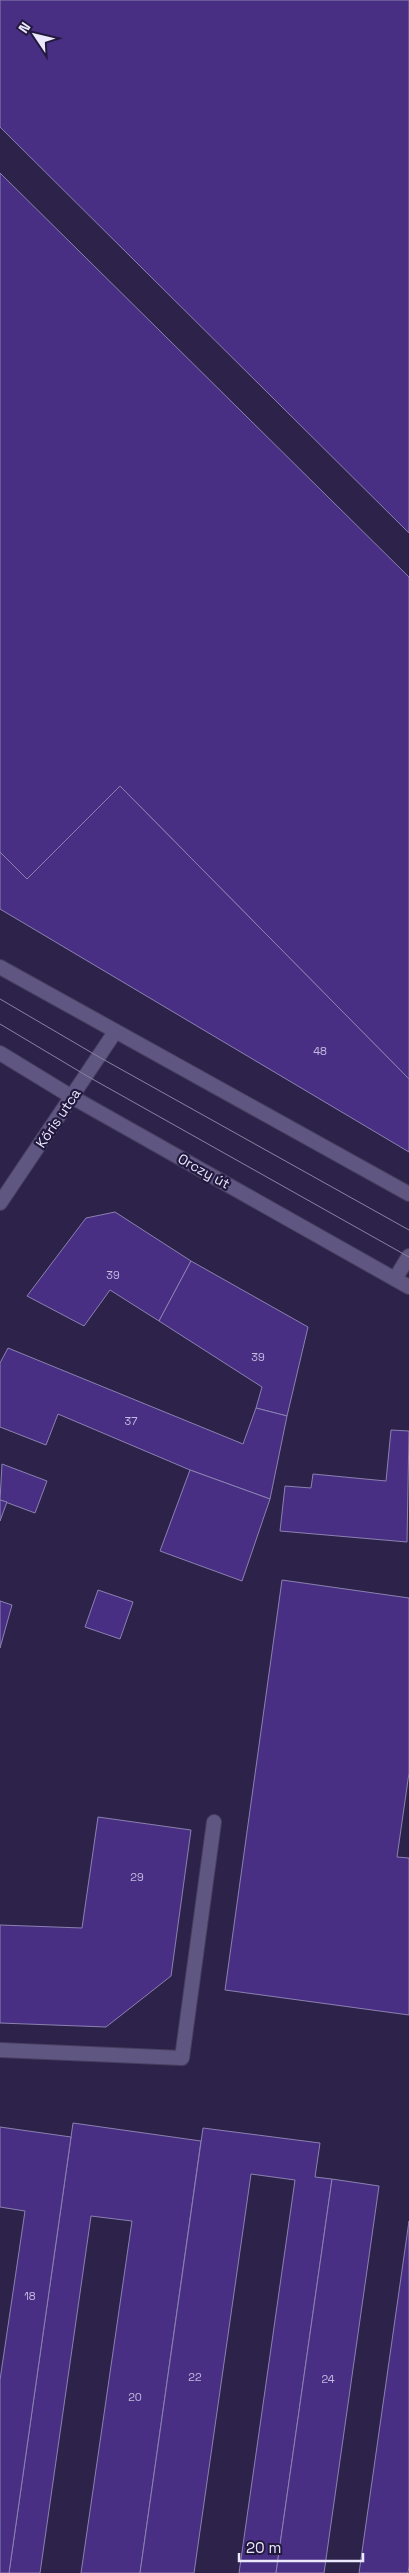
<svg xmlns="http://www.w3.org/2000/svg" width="409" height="2573" viewBox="0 0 409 2573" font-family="'Space Grotesk',sans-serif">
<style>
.building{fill:#492f84;stroke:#8a81b0}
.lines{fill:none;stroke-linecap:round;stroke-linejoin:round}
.service-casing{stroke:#493f60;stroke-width:16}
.minor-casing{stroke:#493f60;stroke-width:16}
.tertiary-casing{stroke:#493f60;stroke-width:16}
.service{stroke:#5f5682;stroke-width:14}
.minor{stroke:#5f5682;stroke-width:14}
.tertiary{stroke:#5f5682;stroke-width:14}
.tram{stroke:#8982a1;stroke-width:1}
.labels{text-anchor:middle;stroke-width:4.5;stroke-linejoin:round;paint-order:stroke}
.number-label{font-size:11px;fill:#c2badf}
.street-label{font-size:14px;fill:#ebe8fd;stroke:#23193f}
</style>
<rect width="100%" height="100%" fill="#2d234a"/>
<g class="building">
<polygon points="0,0 409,0 409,533 0,127"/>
<polygon points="0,173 409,577 409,1079 120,786 27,879 0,852"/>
<polygon points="120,786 409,1079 409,1152 0,909 0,852 27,879"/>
<polygon points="115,1212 191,1261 159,1321 110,1290 84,1326 27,1296 86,1218"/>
<polygon points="191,1261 308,1327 287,1416 256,1408 262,1387 159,1321"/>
<polygon points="8,1348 243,1444 256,1408 287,1416 270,1499 190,1470 58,1414 46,1445 0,1427 0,1363"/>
<polygon points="391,1430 409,1431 407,1542 280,1531 285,1486 311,1488 313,1474 386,1481"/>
<polygon points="2,1464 47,1481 35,1513 0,1500"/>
<polygon points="190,1470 270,1499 242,1581 160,1551"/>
<polygon points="0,1500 7,1502 0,1521"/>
<polygon points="282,1580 409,1598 409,1773 397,1857 409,1858 409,2015 225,1990"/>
<polygon points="98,1590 133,1602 120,1639 85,1627"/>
<polygon points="0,1601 12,1605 0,1648"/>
<polygon points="98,1817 191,1830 171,1976 106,2027 0,2023 0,1925 82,1928"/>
<polygon points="73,2123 201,2141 140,2573 81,2573 132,2221 91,2216 40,2573 9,2573"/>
<polygon points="0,2127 71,2137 9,2573 0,2573 0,2380 25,2211 0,2207"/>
<polygon points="203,2128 320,2143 315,2177 332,2179 276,2573 239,2573 295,2180 251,2174 194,2573 140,2573"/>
<polygon points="332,2179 379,2186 324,2573 276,2573"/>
<polygon points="409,2221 409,2566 408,2573 359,2573"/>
</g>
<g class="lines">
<g class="service-casing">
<g id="service">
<polyline points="395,1279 409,1256"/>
<polyline points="0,2050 182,2058 214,1822"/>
</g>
</g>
<g class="minor-casing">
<polyline id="minor" points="0,1203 115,1032"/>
</g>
<g class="tertiary-casing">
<g id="tertiary">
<polyline points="0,967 409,1194"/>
<polyline points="0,1053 72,1097 409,1287"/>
</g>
</g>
<use href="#service" class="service"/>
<use href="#minor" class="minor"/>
<use href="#tertiary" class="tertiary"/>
<g class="tram">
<polyline points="0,999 99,1057 409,1230"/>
<polyline points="0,1024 87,1076 409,1257"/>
</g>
</g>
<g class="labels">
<g class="number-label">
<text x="320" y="1055">48</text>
<text x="113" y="1279">39</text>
<text x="258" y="1361">39</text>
<text x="131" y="1425">37</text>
<text x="137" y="1881">29</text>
<text x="30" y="2300">18</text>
<text x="195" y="2381">22</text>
<text x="328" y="2383">24</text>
<text x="135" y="2401">20</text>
</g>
<g class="street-label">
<text transform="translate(58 1118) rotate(-56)" y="5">Kőris utca</text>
<text transform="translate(204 1171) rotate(29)" y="5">Orczy út</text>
</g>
</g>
<g transform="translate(35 35) rotate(305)" stroke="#23193f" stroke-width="4" paint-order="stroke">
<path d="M0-4L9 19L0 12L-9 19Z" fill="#ebe8fd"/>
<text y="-8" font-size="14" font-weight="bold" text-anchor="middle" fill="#ebe8fd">N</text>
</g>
<path d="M239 2553v8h124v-8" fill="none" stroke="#ebe8fd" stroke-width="2.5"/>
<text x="246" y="2553" font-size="15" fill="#ebe8fd" stroke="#23193f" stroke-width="4" paint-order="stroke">20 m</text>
</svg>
